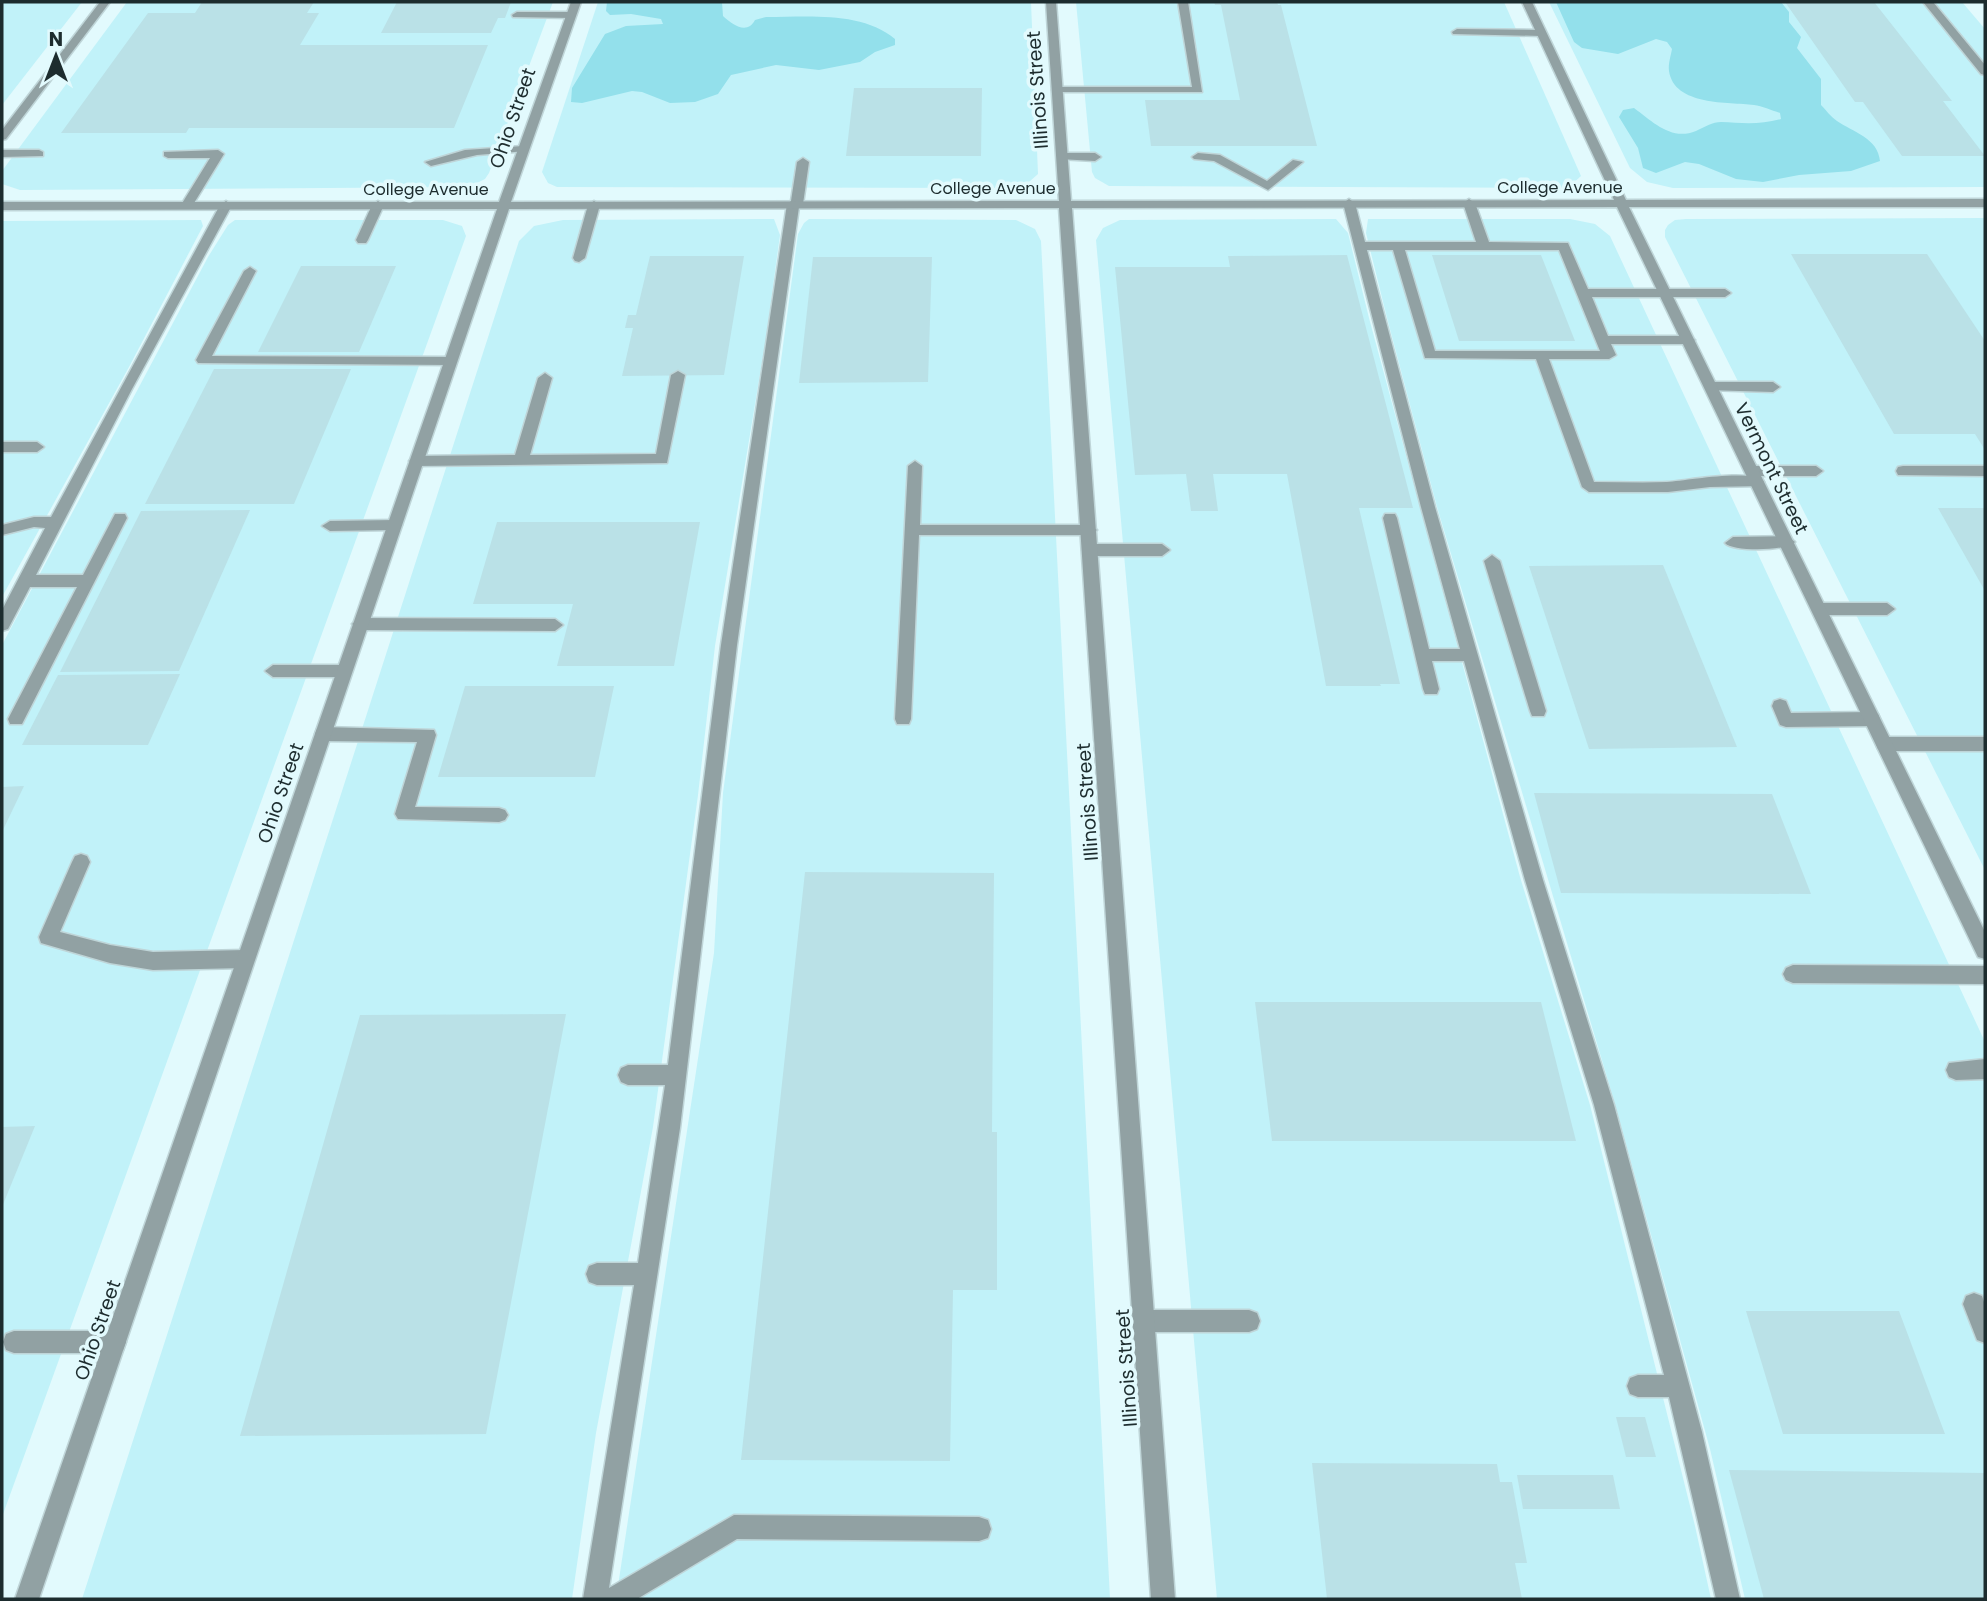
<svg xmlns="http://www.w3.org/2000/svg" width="1987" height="1601" viewBox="0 0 1987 1601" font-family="Poppins,sans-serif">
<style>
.built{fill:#c1f2f9}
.green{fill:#93e0eb}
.building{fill:#bae1e7}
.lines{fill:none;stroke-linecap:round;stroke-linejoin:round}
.lane-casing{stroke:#bfd5d8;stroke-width:3}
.street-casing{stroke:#bfd5d8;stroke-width:3}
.lane{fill:#91a1a3;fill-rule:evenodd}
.street{fill:#91a1a3;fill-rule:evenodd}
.labels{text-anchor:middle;stroke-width:7;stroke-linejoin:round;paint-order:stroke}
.far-street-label{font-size:16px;fill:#1d2c2e;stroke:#e2fafd}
.street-label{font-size:19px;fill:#1d2c2e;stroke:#e2fafd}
</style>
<rect width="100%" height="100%" fill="#e2fafd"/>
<g class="built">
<polygon points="2,2 82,2 2,105"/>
<polygon points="127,2 553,2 489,173 485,179 469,187 20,190 2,184 2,171"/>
<polygon points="598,2 1031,2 1038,174 1029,182 1008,188 557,187 548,183 542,172"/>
<polygon points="1076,2 1504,2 1581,176 1570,186 1560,188 1109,186 1095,178 1092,172"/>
<polygon points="1549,2 1962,2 1985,29 1985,187 1673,188 1647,182 1630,168"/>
<polygon points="1985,218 1985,870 1665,237 1665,230 1668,225 1675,220 1686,219"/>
<polygon points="774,219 780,235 766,338 715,646 698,795 653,1127 596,1433 572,1599 82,1599 519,241 534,226 563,220"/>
<polygon points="809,219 1016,220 1035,229 1041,241 1110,1599 616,1599 714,953 723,793 798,234 804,223"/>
<polygon points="1336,219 1348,233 1369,318 1520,877 1590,1105 1695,1526 1711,1599 1217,1599 1096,240 1103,228 1120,220"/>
<polygon points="1368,219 1570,219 1595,224 1610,236 1985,1042 1985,1599 1745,1599 1710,1449 1615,1104 1437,507 1387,318 1366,233"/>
<polygon points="201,220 203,226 129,367 2,597 2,221"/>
<polygon points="235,220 443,220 462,226 466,236 2,1517 2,645 208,257 228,225"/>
</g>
<g class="green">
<path d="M 607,2 L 722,2 L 723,16 C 733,25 747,35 755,20 L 766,17 C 808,17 862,11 895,39 L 895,45 L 875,52 L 860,62 L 819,70 L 776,65 L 731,75 L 718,94 L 695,102 L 670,103 L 642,92 L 632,91 L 582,103 L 571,102 L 572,88 L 605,34 L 626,26 L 663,24 L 661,19 L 631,14 L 610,15 L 606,11 Z"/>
<path d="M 1556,2 L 1781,2 L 1789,12 L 1789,22 L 1801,37 L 1797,48 L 1821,79 L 1821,105 C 1826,110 1831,117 1837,121 C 1853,132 1878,138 1880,161 L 1851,171 L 1799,175 L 1763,182 L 1736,179 L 1699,164 L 1685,162 L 1656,173 L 1643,168 L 1638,148 L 1619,117 L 1623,110 L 1634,108 C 1653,122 1671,141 1696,131 C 1704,127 1713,122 1721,122 C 1742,123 1760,125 1781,119 L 1780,113 C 1771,110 1762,106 1754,105 C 1729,102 1674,106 1669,71 C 1668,64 1671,55 1672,49 L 1667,42 L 1656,39 L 1618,54 L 1582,48 L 1574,42 Z"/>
</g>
<g class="building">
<polygon points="202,2 314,2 307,13 319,13 300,45 488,45 454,128 189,128 186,133 61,133 148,13 195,13"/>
<polygon points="397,2 511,2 505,18 498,18 491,33 381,33"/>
<polygon points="1214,2 1277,2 1278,5 1281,5 1317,146 1151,146 1145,100 1240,100 1221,5 1215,5"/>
<polygon points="1785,2 1874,2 1952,101 1943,101 1985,156 1902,156 1863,102 1855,102"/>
<polygon points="854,88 982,88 981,156 846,156"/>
<polygon points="1791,254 1927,254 1985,341 1985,450 1975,434 1894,434"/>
<polygon points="1347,255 1413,508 1359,508 1400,684 1380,684 1381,686 1326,686 1287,474 1213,474 1218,511 1191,511 1186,474 1135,475 1115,267 1230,267 1228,256"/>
<polygon points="1432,255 1541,255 1575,341 1459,341"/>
<polygon points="650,256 744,256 724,375 622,376 633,328 625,328 628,315 636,315"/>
<polygon points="813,257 932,257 928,382 799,383"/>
<polygon points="301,266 396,266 359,352 258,352"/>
<polygon points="214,369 351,369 294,504 145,504"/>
<polygon points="1938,508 1985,508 1985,591"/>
<polygon points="250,510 179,671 60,672 141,511"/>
<polygon points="497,522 700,522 674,666 557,666 573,604 473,604"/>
<polygon points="1663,565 1737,747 1589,749 1529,566"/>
<polygon points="180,674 148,745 22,745 58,675"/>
<polygon points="465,686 614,686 595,777 438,777"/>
<polygon points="24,786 2,832 2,787"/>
<polygon points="1534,793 1772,794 1811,894 1561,893"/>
<polygon points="805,872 994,873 992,1132 997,1132 997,1290 953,1290 950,1461 741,1460"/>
<polygon points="1255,1002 1541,1002 1576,1141 1272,1141"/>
<polygon points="566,1014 486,1434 240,1436 360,1015"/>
<polygon points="35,1126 2,1207 2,1127"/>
<polygon points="1746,1311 1899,1311 1945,1434 1783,1434"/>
<polygon points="1616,1417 1645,1417 1656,1457 1626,1457"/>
<polygon points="1312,1463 1497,1464 1500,1482 1512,1482 1527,1563 1515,1563 1522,1599 1327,1599"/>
<polygon points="1729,1470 1985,1473 1985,1599 1764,1599"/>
<polygon points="1517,1475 1613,1475 1620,1509 1523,1509"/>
</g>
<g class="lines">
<g class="lane-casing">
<g id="lane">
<polygon points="1178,2 1188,2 1202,92 1054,92 1052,90 1058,87 1192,87"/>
<polygon points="1923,2 1933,2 1985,65 1985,75 1981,74"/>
<polygon points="517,12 571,12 576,15 571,18 513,17 512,15"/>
<polygon points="1457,29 1541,30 1546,33 1541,36 1453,34 1452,32"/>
<polygon points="523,146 529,149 527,151 477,155 431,166 425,162 465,150"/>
<polygon points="39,150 43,152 43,156 2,157 2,150"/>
<polygon points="164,152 218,150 224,154 191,208 181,205 210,158 168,158 164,156"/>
<polygon points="1063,153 1095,153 1101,157 1095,161 1059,159 1057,157"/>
<polygon points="1198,153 1220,155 1267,181 1293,160 1303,162 1268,190 1214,161 1194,159 1192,157"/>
<polygon points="803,158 809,162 803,204 799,207 737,645 680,1128 609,1588 734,1515 979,1517 988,1520 991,1529 988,1538 979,1541 737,1539 637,1599 583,1599 634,1285 597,1285 589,1282 586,1274 589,1266 597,1263 638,1263 665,1085 628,1085 621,1082 618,1075 621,1068 628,1065 668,1065 721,645 787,204 791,201 797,162"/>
<path d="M 1349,199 L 1355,203 L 1365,242 L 1476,242 L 1463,203 L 1469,199 L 1475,203 L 1489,242 L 1568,243 L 1588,289 L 1725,289 L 1731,293 L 1725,297 L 1592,297 L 1608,336 L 1688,336 L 1695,340 L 1688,344 L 1611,344 L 1616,355 L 1609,359 L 1549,359 L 1594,482 C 1618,482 1643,483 1667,482 C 1686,481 1752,468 1764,482 L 1762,486 L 1710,487 L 1668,492 L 1589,492 L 1582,487 L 1536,359 L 1425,358 L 1393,250 L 1367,250 L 1435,507 L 1543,880 L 1614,1105 L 1702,1432 L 1740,1599 L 1716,1599 L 1669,1397 L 1638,1397 L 1630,1394 L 1627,1386 L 1630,1378 L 1638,1375 L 1664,1375 L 1594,1105 L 1525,880 L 1464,661 L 1432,661 L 1439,689 L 1437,694 L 1425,694 L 1423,689 L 1383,518 L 1385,514 L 1395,514 L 1397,518 L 1429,649 L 1460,649 L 1421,507 L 1343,203 ZM 1405,250 L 1559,250 L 1600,351 L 1435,351 Z"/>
<polygon points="226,201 232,205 132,389 36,575 83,575 115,514 125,514 127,518 22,724 10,724 8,719 77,587 30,587 8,629 2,631 2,610 45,528 34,527 2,535 2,525 34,517 51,517 220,205"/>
<polygon points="378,201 384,205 368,240 366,243 358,243 356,240 372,205"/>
<polygon points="594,201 600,205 585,258 579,262 575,261 573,258 588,205"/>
<polygon points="250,267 256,271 212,356 450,357 457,361 450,365 198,363 196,360 244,271"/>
<polygon points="678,371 685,375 667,463 416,466 409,461 416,456 515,455 538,378 545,373 552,378 530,455 656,454 671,375"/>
<polygon points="1711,382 1773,382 1780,387 1773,392 1706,390 1706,384"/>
<polygon points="2,442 37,442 44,447 37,452 2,452"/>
<polygon points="915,461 922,466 920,525 1089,525 1097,530 1089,535 919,535 911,719 909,724 897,724 895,719 908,466"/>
<polygon points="1752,466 1816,466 1823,471 1816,476 1752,476 1745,471"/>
<polygon points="1903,466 1985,466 1985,476 1898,475 1896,471 1898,467"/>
<polygon points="394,520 402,525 394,530 330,531 322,526 330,521"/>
<path d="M 1787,536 L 1795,542 C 1788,551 1732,552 1725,543 L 1733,537 Z"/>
<polygon points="1090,544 1162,544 1170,550 1162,556 1090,556 1082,550"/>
<polygon points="1492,555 1500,561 1546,711 1544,716 1532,716 1530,711 1484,561"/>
<polygon points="1819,603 1887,603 1895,609 1887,615 1819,615 1811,609"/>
<polygon points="360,618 555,619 563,625 555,631 360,630 352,624"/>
<polygon points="273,665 344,665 352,671 344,677 273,677 265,671"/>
<polygon points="1780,699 1786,701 1791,713 1872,712 1878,714 1880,719 1878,724 1872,726 1786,727 1780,725 1772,706 1774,701"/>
<polygon points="323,727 434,730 436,735 415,807 499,808 505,810 508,815 505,820 499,822 398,819 395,814 417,742 323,741 317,739 315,734 317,729"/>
<polygon points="1884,737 1985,737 1985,751 1884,751 1878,749 1876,744 1878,739"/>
<polygon points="81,854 87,856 90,862 60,932 110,945 153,952 245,950 252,953 254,959 252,965 245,968 153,970 110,963 41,943 39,937 72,862 75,856"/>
<polygon points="1793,965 1985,966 1985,984 1793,983 1786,980 1783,974 1786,968"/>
<polygon points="1985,1059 1985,1079 1956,1080 1949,1077 1946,1070 1949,1063"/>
<polygon points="1974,1293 1982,1296 1985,1305 1985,1343 1977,1340 1963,1304 1966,1296"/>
<polygon points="1143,1310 1249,1310 1257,1313 1260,1321 1257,1329 1249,1332 1143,1332 1135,1329 1132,1321 1135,1313"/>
<polygon points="14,1331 115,1331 123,1334 126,1342 123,1350 115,1353 14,1353 6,1350 3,1342 6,1334"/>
</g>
</g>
<g class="street-casing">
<g id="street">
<polygon points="100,2 110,2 6,139 2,140 2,130"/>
<polygon points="571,2 581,2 511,202 1059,201 1046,2 1056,2 1071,201 1614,200 1522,2 1532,2 1626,200 1985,199 1985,207 1629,207 1985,932 1985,959 1978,957 1617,207 1072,208 1175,1599 1151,1599 1059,208 509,209 39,1599 15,1599 497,209 2,210 2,202 499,202"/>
</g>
</g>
<use href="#lane" class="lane"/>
<use href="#street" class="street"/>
</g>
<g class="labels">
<g class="far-street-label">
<text x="1560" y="193">College Avenue</text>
<text x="993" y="194">College Avenue</text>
<text x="426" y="195">College Avenue</text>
</g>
<g class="street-label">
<text transform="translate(1037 90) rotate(-94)" y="7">Illinois Street</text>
<text transform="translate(512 118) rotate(-71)" y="7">Ohio Street</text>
<text transform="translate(1772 468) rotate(64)" y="7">Vermont Street</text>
<text transform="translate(280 793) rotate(-71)" y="7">Ohio Street</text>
<text transform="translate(1087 802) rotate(-94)" y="7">Illinois Street</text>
<text transform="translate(97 1330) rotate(-71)" y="7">Ohio Street</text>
<text transform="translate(1126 1368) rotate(-94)" y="7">Illinois Street</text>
</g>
</g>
<rect width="1987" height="1601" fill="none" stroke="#1d2c2e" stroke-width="7"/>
<g transform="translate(56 56)" stroke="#e2fafd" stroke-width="5" paint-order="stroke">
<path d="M0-5L12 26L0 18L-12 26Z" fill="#1d2c2e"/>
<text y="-10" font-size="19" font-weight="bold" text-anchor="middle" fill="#1d2c2e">N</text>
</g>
</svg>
